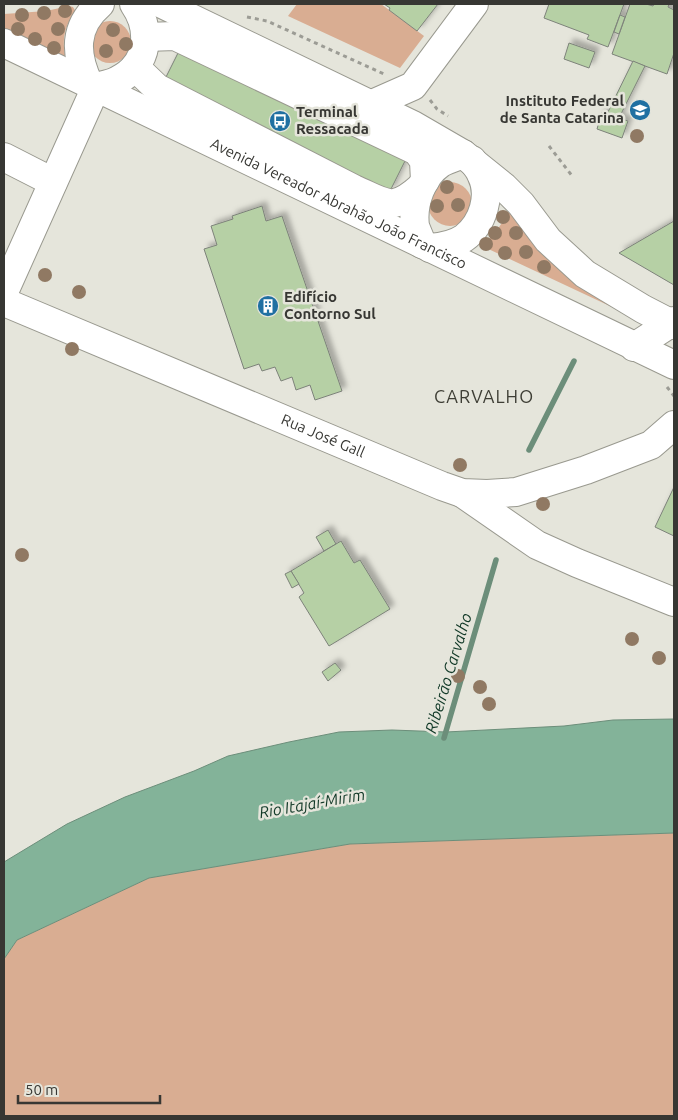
<svg xmlns="http://www.w3.org/2000/svg" width="678" height="1120" viewBox="0 0 678 1120" font-family="Ubuntu,sans-serif">
<style>
.green{fill:#d9ad92}
.water{fill:#83b399;stroke:#6c8e7a}
.lines{fill:none;stroke-linecap:round;stroke-linejoin:round}
.stream{stroke:#6c8e7a;stroke-width:5.5}
.building{fill:#b6d0a5;stroke:#7d827a;filter:url(#shadow)}
.minor-casing{stroke:#99998f;stroke-width:30}
.major-casing{stroke:#99998f;stroke-width:30}
.path{stroke:#9c9c95;stroke-width:3;stroke-dasharray:4 4;stroke-linecap:butt}
.minor{stroke:#fff;stroke-width:28}
.major{stroke:#fff;stroke-width:28}
.tree{fill:#907963}
.labels{text-anchor:middle;stroke-width:5;stroke-linejoin:round;paint-order:stroke}
.poi-label{font-size:15px;font-weight:bold;fill:#373733;stroke:#e5e5db;text-anchor:start}
.street-label{font-size:15px;fill:#373733;stroke:#e5e5db}
.water-label{font-size:16px;font-style:italic;fill:#113927;stroke:#e5e5db}
.quarter-label{font-size:18px;letter-spacing:1px;fill:#3e3e35;stroke:#e5e5db}
</style>
<defs>
<filter id="shadow"><feDropShadow dx="4.5" dy="-4.5" stdDeviation="2.5" flood-color="#0004"/></filter>
</defs>
<rect width="100%" height="100%" fill="#e5e5db"/>
<g class="green">
<polygon points="297,4 381,4 424,36 400,68 288,16"/>
<path d="M 69,6 L 73,7 L 76,12 C 61,29 62,46 68,67 L 4,36 L 4,14 L 46,11 Z"/>
<circle cx="110" cy="42" r="21"/>
<circle cx="450" cy="204" r="22"/>
<path d="M 509,208 L 573,281 L 614,308 L 482,246 C 494,235 503,224 509,208 Z"/>
<polygon points="674,833 674,1116 4,1116 4,959 17,940 149,878 350,844"/>
</g>
<polygon class="water" points="674,719 674,833 350,844 149,878 17,940 4,959 4,862 67,824 125,797 194,771 228,756 289,742 339,732 392,730 446,732 564,726 613,720"/>
<g class="lines">
<g class="stream">
<polyline points="529,450 574,361"/>
<polyline points="444,738 496,560"/>
</g>
</g>
<g class="building">
<polygon points="384,4 438,4 417,31 389,10 390,8"/>
<polygon points="549,4 624,4 608,47 587,39 589,35 544,18"/>
<polygon points="630,4 646,4 653,6 654,4 669,4 668,7 674,10 674,53 667,74 612,54"/>
<polygon points="620,15 625,17 619,34 614,32"/>
<polygon points="569,43 595,52 589,68 564,59"/>
<polygon points="182,45 409,153 390,191 163,83"/>
<polygon points="633,61 645,66 619,118 607,114"/>
<polygon points="602,112 628,121 622,138 597,129"/>
<polygon points="262,206 266,221 282,216 342,391 315,400 310,385 296,390 292,377 281,381 275,367 262,371 259,364 244,369 204,249 217,245 211,226 233,219 232,216"/>
<polygon points="674,221 674,285 619,253"/>
<polygon points="674,487 674,536 655,527"/>
<polygon points="328,530 336,544 324,551 316,537"/>
<polygon points="341,541 354,563 360,560 390,609 329,646 299,597 304,593 291,571"/>
<polygon points="291,571 299,584 292,588 285,574"/>
<polygon points="335,663 341,670 328,681 322,672"/>
</g>
<g class="lines">
<g class="minor-casing">
<g id="minor">
<polyline points="146,37 175,36 417,151 424,161 425,181"/>
<path d="M 135,67 L 157,88 L 354,189 C 386,203 392,213 421,187"/>
<polyline points="370,105 413,86 474,4"/>
<polyline points="4,157 53,182"/>
<path d="M 422,244 C 420,238 417,232 415,226 C 412,203 422,176 441,163 C 448,159 456,157 463,154"/>
<path d="M 4,292 L 96,87 C 103,85 112,84 118,80 C 149,65 152,30 134,4"/>
<polyline points="634,347 674,321"/>
<polyline points="462,493 537,545 577,563 674,602"/>
</g>
</g>
<g class="major-casing">
<g id="major">
<polyline points="162,4 413,125 463,154 504,187 521,204 548,240 585,274 643,309 674,325"/>
<path id="s1" d="M 4,43 L 674,365"/>
<path d="M 89,84 C 75,55 73,27 100,4"/>
<path d="M 430,248 C 442,247 454,245 464,238 C 483,224 492,195 481,174 C 479,169 475,165 472,160"/>
<path id="s2" d="M 4,302 L 442,486 L 462,493 L 487,494 L 516,492 L 586,470 L 651,445 L 674,425"/>
</g>
</g>
<g class="path">
<polyline points="247,17 267,21 384,74"/>
<polyline points="430,100 437,109 448,116"/>
<polyline points="549,146 573,177"/>
<polyline points="667,387 674,396"/>
</g>
<use href="#minor" class="minor"/>
<use href="#major" class="major"/>
</g>
<g class="tree">
<circle cx="65" cy="11" r="7"/>
<circle cx="44" cy="13" r="7"/>
<circle cx="22" cy="15" r="7"/>
<circle cx="18" cy="29" r="7"/>
<circle cx="58" cy="29" r="7"/>
<circle cx="113" cy="30" r="7"/>
<circle cx="35" cy="39" r="7"/>
<circle cx="126" cy="44" r="7"/>
<circle cx="54" cy="48" r="7"/>
<circle cx="106" cy="51" r="7"/>
<circle cx="637" cy="136" r="7"/>
<circle cx="447" cy="187" r="7"/>
<circle cx="458" cy="205" r="7"/>
<circle cx="437" cy="206" r="7"/>
<circle cx="503" cy="217" r="7"/>
<circle cx="495" cy="233" r="7"/>
<circle cx="516" cy="233" r="7"/>
<circle cx="486" cy="244" r="7"/>
<circle cx="526" cy="252" r="7"/>
<circle cx="505" cy="253" r="7"/>
<circle cx="544" cy="267" r="7"/>
<circle cx="45" cy="275" r="7"/>
<circle cx="79" cy="292" r="7"/>
<circle cx="72" cy="349" r="7"/>
<circle cx="460" cy="465" r="7"/>
<circle cx="543" cy="504" r="7"/>
<circle cx="22" cy="555" r="7"/>
<circle cx="632" cy="639" r="7"/>
<circle cx="659" cy="658" r="7"/>
<circle cx="458" cy="676" r="7"/>
<circle cx="480" cy="687" r="7"/>
<circle cx="489" cy="704" r="7"/>
</g>
<defs>
<g id="university-disc" transform="scale(1.125)"><circle r="9.5" fill="#2070a2" stroke="#e5e5db"/><path d="M0-5L7-2L0 1L-7-2ZM-4 1L0 2.5L4 1V4Q0 6-4 4Z" fill="#fff"/></g>
<g id="bus-disc" transform="scale(1.125)"><circle r="9.5" fill="#2070a2" stroke="#e5e5db"/><path d="M-5-6H5V4H4V6H2V4H-2V6H-4V4H-5ZM-3.5-4V0h7V-4ZM-3.5 1.2v1.5H-2V1.2ZM2 1.2v1.5H3.5V1.2Z" fill="#fff"/></g>
<g id="building-disc" transform="scale(1.125)"><circle r="9.5" fill="#2070a2" stroke="#e5e5db"/><path d="M-4-6H4V6H1V3H-1V6H-4ZM-2.5-4.3h1.7v1.8h-1.7ZM.8-4.3h1.7v1.8H.8ZM-2.5-1h1.7V.8h-1.7ZM.8-1h1.7V.8H.8Z" fill="#fff"/></g>
</defs>
<g fill-rule="evenodd">
<use href="#university-disc" x="640" y="110"/>
<use href="#bus-disc" x="280" y="121"/>
<use href="#building-disc" x="268" y="306"/>
</g>
<g class="labels">
<g class="poi-label">
<text x="624" y="106" text-anchor="end">Instituto Federal<tspan x="624" dy="17">de Santa Catarina</tspan></text>
<text x="296" y="117">Terminal<tspan x="296" dy="17">Ressacada</tspan></text>
<text x="284" y="302">Edifício<tspan x="284" dy="17">Contorno Sul</tspan></text>
</g>
<g class="street-label">
<text dy="5" stroke="none"><textPath href="#s1" startOffset="371">Avenida Vereador Abrahão João Francisco</textPath></text>
<text dy="5" stroke="none"><textPath href="#s2" startOffset="346">Rua José Gall</textPath></text>
</g>
<g class="water-label">
<text transform="translate(448 673) rotate(-73)" y="6">Ribeirão Carvalho</text>
<text transform="translate(312 803) rotate(-10)" y="6">Rio Itajaí-Mirim</text>
</g>
<g class="quarter-label">
<text x="484" y="403">CARVALHO</text>
</g>
</g>
<rect width="678" height="1120" fill="none" stroke="#373733" stroke-width="10"/>
<path d="M18 1095v8h142v-8" fill="none" stroke="#373733" stroke-width="2.5"/>
<text x="25" y="1095" font-size="15" fill="#373733" stroke="#e5e5db" stroke-width="4" paint-order="stroke">50 m</text>
</svg>
